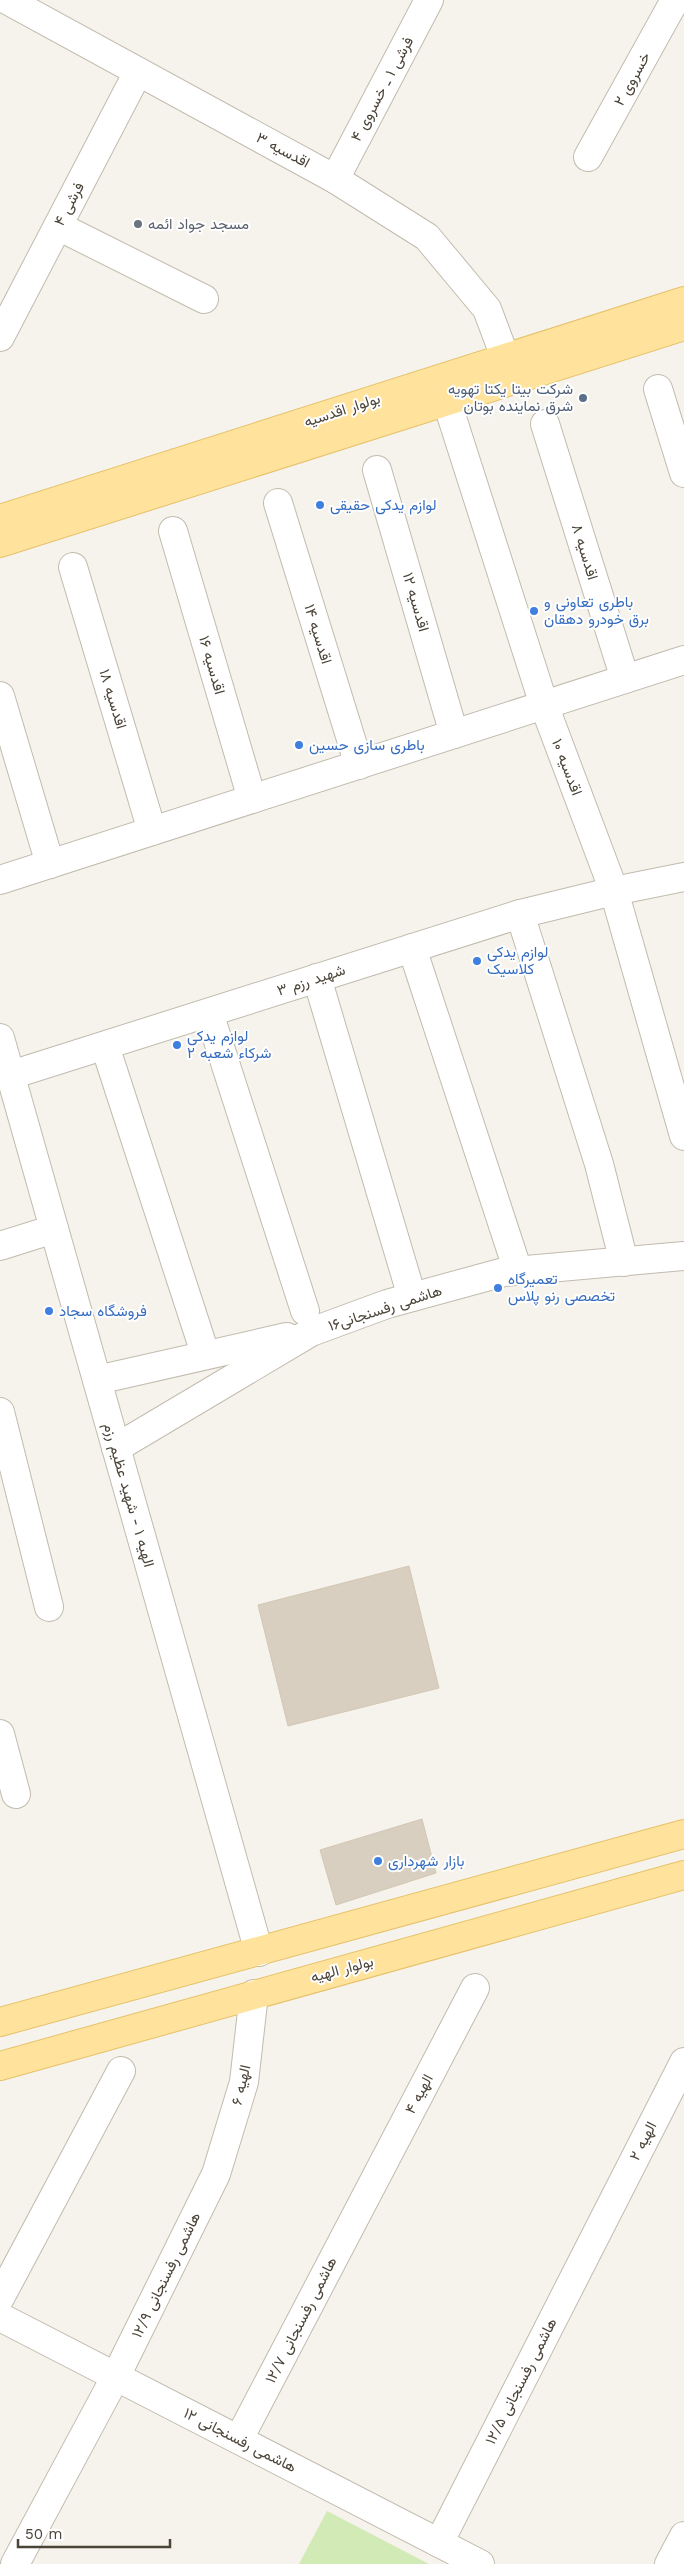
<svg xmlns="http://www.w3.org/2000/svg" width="684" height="2564" viewBox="0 0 684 2564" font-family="'Work Sans',Vazirmatn,sans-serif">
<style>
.green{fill:#d2eab5}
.building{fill:#d8cfc1;stroke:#d3c7b4}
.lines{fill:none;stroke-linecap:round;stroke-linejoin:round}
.minor-casing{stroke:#c2bbae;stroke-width:30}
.major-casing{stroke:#e6c16a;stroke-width:30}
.minor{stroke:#fff;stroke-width:28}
.major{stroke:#ffe39c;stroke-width:28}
.worship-dot{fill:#6b7280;stroke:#fff;stroke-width:2}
.service-dot{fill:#5c6f8a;stroke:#fff;stroke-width:2}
.shop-dot{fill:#3f7fe0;stroke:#fff;stroke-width:2}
.labels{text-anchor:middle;stroke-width:4;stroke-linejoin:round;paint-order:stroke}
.street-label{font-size:15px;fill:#4b4439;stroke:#fff}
.worship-label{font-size:15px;fill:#5b616d;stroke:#fff;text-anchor:start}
.service-label{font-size:15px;fill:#4e5e75;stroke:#fff;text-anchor:end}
.shop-label{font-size:15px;fill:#366cbe;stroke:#fff;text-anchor:start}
</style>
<rect width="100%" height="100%" fill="#f6f3ec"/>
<polygon class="green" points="327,2511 429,2564 299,2564"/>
<g class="building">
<polygon points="409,1566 439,1688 288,1726 258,1605"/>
<polygon points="422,1819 436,1873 336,1905 320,1850"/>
</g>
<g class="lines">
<g class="minor-casing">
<g id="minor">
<polyline points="7,0 335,179 427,237 487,309 505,357"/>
<polyline points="588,157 675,0"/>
<polyline points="335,179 429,0"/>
<polyline points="58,226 204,299"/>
<polyline points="0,337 138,72"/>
<polyline points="658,389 684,473"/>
<polyline points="446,399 544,705 614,891 684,1136"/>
<polyline points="545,424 625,679"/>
<polyline points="377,470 454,734"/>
<polyline points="278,503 359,765"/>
<polyline points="173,531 252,799"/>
<polyline points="73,567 152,831"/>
<polyline points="0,696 50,864"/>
<polyline points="0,880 684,660"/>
<polyline points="520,914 599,1164 624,1262"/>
<polyline points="412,948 518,1271"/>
<polyline points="317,978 412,1297"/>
<polyline points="209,1013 305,1311"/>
<polyline points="0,1038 259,1952"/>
<polyline points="105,1046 201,1341"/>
<polyline points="11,1075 520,914 614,891 684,877"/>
<polyline points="0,1246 54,1229"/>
<polyline points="97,1380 287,1337"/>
<polyline points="0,1412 49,1607"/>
<polyline points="116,1448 311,1332 387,1304 504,1272 684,1256"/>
<polyline points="0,1734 16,1794"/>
<polyline points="0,2298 121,2071"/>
<polyline points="0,2317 480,2564"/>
<polyline points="239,2439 475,1988"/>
<polyline points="439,2543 684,2062"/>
<polyline points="15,2564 116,2376 216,2174 244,2082 254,1994"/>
<polyline points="669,2564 684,2536"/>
</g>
</g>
<g class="major-casing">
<g id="major">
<polyline points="0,519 684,301"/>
<polyline points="0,543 684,326"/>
<polyline points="0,2022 684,1834"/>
<polyline points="0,2066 684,1875"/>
</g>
</g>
<use href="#minor" class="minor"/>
<use href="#major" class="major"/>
</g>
<circle class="worship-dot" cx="138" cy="224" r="5"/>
<circle class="service-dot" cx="583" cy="398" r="5"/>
<g class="shop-dot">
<circle cx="320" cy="505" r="5"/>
<circle cx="534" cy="611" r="5"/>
<circle cx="299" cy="745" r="5"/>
<circle cx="477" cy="961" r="5"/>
<circle cx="177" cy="1045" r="5"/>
<circle cx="498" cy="1288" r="5"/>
<circle cx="49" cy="1311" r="5"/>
<circle cx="378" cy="1861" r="5"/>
</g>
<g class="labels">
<g class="street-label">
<text transform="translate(632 79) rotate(-61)" y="5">خسروی ۲</text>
<text transform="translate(382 89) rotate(-62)" y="5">فرشی ۱ ـ خسروی ۴</text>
<text transform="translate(283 150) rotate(28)" y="5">اقدسیه ۳</text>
<text transform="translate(69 204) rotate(-62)" y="5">فرشی ۴</text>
<text transform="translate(342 410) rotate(-18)" y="5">بولوار اقدسیه</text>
<text transform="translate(585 552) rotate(73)" y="5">اقدسیه ۸</text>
<text transform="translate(416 602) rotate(74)" y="5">اقدسیه ۱۲</text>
<text transform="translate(318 634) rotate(73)" y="5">اقدسیه ۱۴</text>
<text transform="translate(212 665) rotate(74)" y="5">اقدسیه ۱۶</text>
<text transform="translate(113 699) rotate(73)" y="5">اقدسیه ۱۸</text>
<text transform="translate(567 767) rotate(69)" y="5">اقدسیه ۱۰</text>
<text transform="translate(311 980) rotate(-18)" y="5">شهید رزم ۳</text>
<text transform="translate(385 1308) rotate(-18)" y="5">هاشمی رفسنجانی۱۶</text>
<text transform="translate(129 1495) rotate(74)" y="5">الهیه ۱ - شهید عظیم رزم</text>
<text transform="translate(342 1969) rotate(-15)" y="5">بولوار الهیه</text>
<text transform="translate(241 2085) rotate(-77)" y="5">الهیه ۶</text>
<text transform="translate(419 2094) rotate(-62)" y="5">الهیه ۴</text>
<text transform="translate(643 2141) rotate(-63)" y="5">الهیه ۲</text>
<text transform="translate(166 2275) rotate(-64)" y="5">هاشمی رفسنجانی ۱۲/۹</text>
<text transform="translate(301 2320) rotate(-63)" y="5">هاشمی رفسنجانی ۱۲/۷</text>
<text transform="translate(521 2381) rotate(-63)" y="5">هاشمی رفسنجانی ۱۲/۵</text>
<text transform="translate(240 2440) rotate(27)" y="5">هاشمی رفسنجانی ۱۲</text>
</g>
<g class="worship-label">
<text x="148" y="229">مسجد جواد ائمه</text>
</g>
<g class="service-label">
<text x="573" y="394">شرکت بیتا یکتا تهویه<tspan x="573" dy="17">شرق نماینده بوتان</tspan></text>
</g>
<g class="shop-label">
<text x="330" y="510">لوازم یدکی حقیقی</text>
<text x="544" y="607">باطری تعاونی و<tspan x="544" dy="17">برق خودرو دهقان</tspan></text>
<text x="309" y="750">باطری سازی حسین</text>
<text x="487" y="957">لوازم یدکی<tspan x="487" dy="17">کلاسیک</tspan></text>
<text x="187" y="1041">لوازم یدکی<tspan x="187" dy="17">شرکاء شعبه ۲</tspan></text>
<text x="508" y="1284">تعمیرگاه<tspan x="508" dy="17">تخصصی رنو پلاس</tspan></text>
<text x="59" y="1316">فروشگاه سجاد</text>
<text x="388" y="1866">بازار شهرداری</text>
</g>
</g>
<path d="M18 2539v8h152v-8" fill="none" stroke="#4b4439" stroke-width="2.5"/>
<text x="25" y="2539" font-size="15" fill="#4b4439" stroke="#ffffff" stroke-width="4" paint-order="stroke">50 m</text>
</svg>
